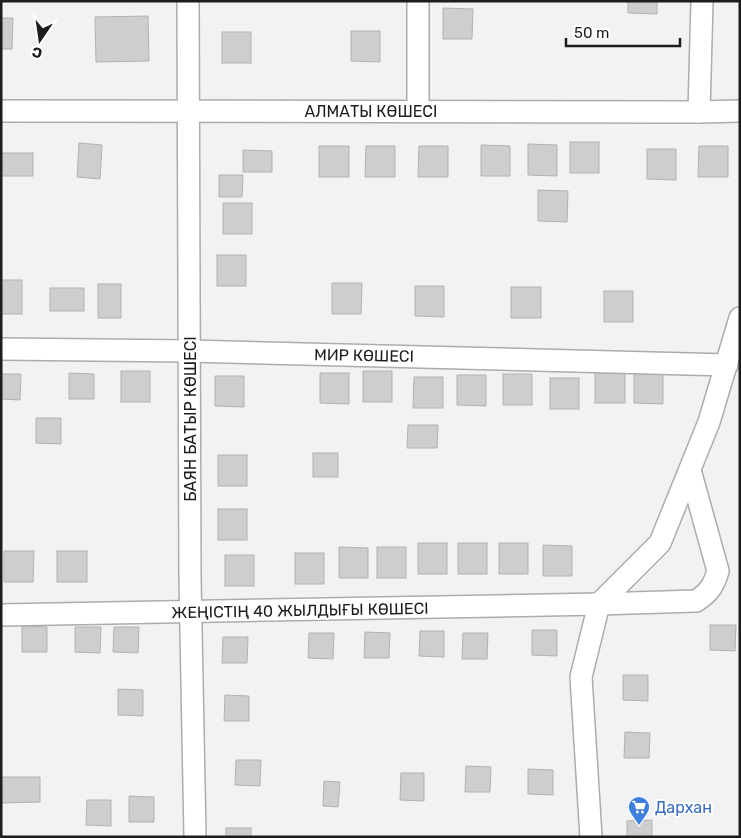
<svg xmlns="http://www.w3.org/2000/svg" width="741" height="838" viewBox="0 0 741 838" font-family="Rubik,sans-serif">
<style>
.building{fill:#ceced0;stroke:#b2b2b3}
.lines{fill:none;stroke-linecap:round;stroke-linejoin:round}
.minor-casing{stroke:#abacad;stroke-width:24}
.minor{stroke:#fff;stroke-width:21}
.labels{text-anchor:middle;stroke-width:4;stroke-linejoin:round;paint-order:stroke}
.street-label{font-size:16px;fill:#1d1d1e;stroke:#fff}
.shop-label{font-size:16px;fill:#366cbe;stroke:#fff;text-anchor:start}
</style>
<rect width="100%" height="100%" fill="#f1f2f3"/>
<g class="building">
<polygon points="628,1 657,1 657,14 628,13"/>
<polygon points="443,8 473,9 472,39 443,39"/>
<polygon points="148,16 149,61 96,62 95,17"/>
<polygon points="1,18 13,18 12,49 1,49"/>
<polygon points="351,31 380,31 380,62 351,61"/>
<rect x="222" y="32" width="29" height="31"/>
<rect x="570" y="142" width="29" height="31"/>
<polygon points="79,143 102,145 100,179 77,177"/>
<polygon points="528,144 557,145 557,176 528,175"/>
<polygon points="481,145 510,146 510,176 481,176"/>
<rect x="319" y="146" width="30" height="31"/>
<polygon points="366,146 395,146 395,177 365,177"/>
<polygon points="419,146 448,146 448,177 418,177"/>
<polygon points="699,146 728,146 728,177 698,177"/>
<polygon points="647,149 676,149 676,180 647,179"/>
<polygon points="243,150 272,151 272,172 243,172"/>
<rect x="1" y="153" width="32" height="23"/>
<polygon points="219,175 243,175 242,197 219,197"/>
<polygon points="538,190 568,191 567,222 538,221"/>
<rect x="223" y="203" width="29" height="31"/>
<rect x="217" y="255" width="29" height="31"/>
<rect x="1" y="280" width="21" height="34"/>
<polygon points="332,283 362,283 361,314 332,314"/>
<rect x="98" y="284" width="23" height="34"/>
<polygon points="415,286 444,286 444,317 415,316"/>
<rect x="511" y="287" width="30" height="31"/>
<rect x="50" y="288" width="34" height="23"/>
<rect x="604" y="291" width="29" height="31"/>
<rect x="121" y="371" width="29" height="31"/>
<rect x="363" y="371" width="29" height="31"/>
<polygon points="595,372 625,373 625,403 595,403"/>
<polygon points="69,373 94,374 94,399 69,399"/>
<polygon points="320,373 349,373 349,404 320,403"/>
<polygon points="634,373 663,373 663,404 634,403"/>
<polygon points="1,374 21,374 20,400 1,399"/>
<rect x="503" y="374" width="29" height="31"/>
<polygon points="457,375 486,375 486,406 457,405"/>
<polygon points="215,376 244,376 244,407 215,406"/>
<polygon points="414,377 443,377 443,408 413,408"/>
<rect x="550" y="378" width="29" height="31"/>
<polygon points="36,418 61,418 61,444 36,443"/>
<polygon points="408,425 438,425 437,448 407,448"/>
<rect x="313" y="453" width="25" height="24"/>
<rect x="218" y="455" width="29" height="31"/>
<rect x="218" y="509" width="29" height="31"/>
<rect x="418" y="543" width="29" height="31"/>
<rect x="458" y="543" width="29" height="31"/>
<rect x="499" y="543" width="29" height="31"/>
<polygon points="543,545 572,546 572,576 543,576"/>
<polygon points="339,547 368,548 368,578 339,578"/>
<rect x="377" y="547" width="29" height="31"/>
<polygon points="4,551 34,551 33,582 4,582"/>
<rect x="57" y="551" width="30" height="31"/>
<rect x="295" y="553" width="29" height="31"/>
<rect x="225" y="555" width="29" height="31"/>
<polygon points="710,625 736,625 735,651 710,650"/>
<polygon points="22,626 47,627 47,652 22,652"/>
<polygon points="75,627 101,627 100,653 75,652"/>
<polygon points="114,627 139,627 138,653 113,652"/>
<polygon points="532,630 557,630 557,656 532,655"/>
<polygon points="420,631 444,631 444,657 419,656"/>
<polygon points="365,632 390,633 389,658 364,658"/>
<polygon points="309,633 334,633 333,659 308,658"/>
<polygon points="463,633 488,633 487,659 462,659"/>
<polygon points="223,637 248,637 247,663 222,663"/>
<polygon points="623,675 648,675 648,701 623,700"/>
<polygon points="118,689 143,690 143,716 118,715"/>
<polygon points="225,695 249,696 249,721 224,721"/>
<polygon points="625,732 650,733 649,758 624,758"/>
<polygon points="236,760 261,760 260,786 235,785"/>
<polygon points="466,766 491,767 490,792 465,792"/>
<polygon points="528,769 553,770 553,795 528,794"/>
<polygon points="401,773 424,773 424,801 400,800"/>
<polygon points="1,777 40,777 40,802 1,803"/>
<polygon points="324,781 340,782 338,807 323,806"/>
<polygon points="129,796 154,797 154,822 129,822"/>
<polygon points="87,800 111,800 111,826 86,825"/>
<polygon points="652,820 652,837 627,837 627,821"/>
<rect x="226" y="828" width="25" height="9"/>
</g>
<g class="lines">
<g class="minor-casing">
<g id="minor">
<polyline points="188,1 190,578 195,837"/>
<polyline points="418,1 418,111"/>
<polyline points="1,111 699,112 740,111"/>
<polyline points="699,112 702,1"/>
<polyline points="1,349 190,351 727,365"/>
<path d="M 1,615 L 599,604 L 696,601 C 709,593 714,585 718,571 L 690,470"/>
<polyline points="591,837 581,677 599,604 660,543 709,422 740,318"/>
</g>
</g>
<use href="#minor" class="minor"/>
</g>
<defs>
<g id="supermarket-pin" transform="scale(1.125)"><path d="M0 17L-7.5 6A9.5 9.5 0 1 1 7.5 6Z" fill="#3f7fe0" stroke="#fff"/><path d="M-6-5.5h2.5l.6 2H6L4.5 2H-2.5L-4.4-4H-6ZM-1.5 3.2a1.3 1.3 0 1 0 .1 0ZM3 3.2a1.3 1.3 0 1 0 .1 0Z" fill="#fff"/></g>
</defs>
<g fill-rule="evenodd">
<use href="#supermarket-pin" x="639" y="807"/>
</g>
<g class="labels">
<g class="street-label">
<text x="371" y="117">АЛМАТЫ КӨШЕСІ</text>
<text transform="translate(364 355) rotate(1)" y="6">МИР КӨШЕСІ</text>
<text transform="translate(190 419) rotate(-90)" y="6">БАЯН БАТЫР КӨШЕСІ</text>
<text transform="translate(300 610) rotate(-1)" y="6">ЖЕҢІСТІҢ 40 ЖЫЛДЫҒЫ КӨШЕСІ</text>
</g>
<g class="shop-label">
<text x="655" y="813">Дархан</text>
</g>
</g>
<rect width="741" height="838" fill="none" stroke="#1d1d1e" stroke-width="5"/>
<g transform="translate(40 40) rotate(193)" stroke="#ffffff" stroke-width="4" paint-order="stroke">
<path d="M0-4L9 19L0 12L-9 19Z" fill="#1d1d1e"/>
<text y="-8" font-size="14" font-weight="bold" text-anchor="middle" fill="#1d1d1e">С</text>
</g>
<path d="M566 38v8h114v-8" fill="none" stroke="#1d1d1e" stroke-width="2.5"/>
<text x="574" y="38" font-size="15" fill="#1d1d1e" stroke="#ffffff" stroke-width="4" paint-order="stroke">50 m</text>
</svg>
